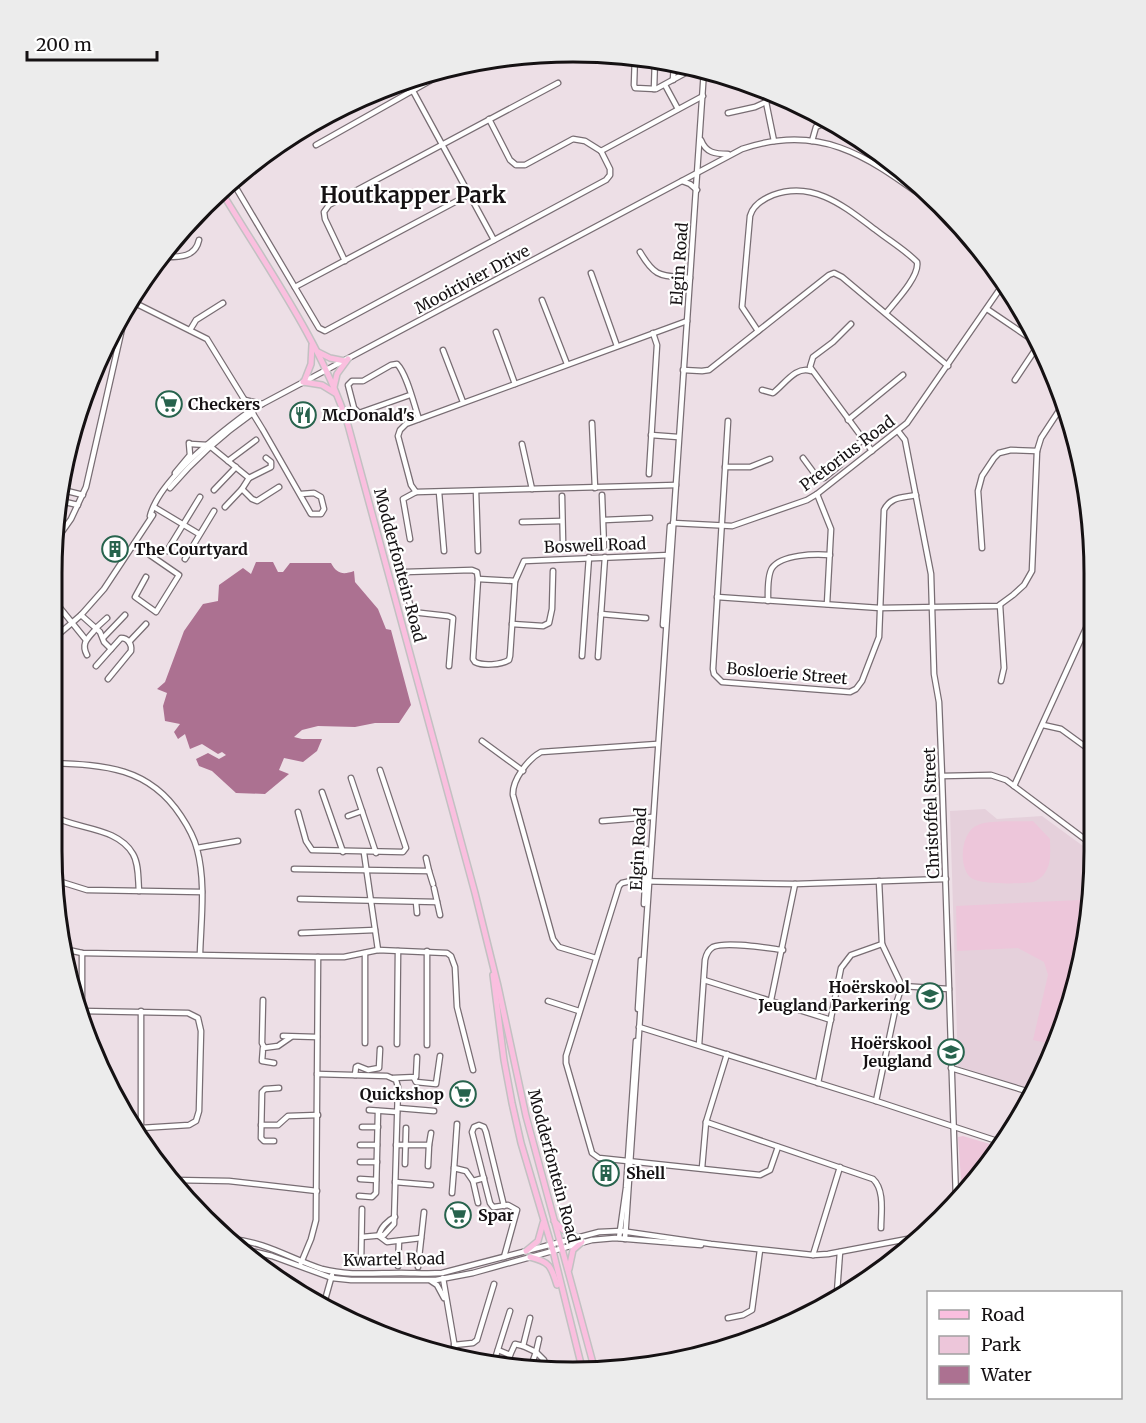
<svg xmlns="http://www.w3.org/2000/svg" width="1146" height="1423" viewBox="0 0 1146 1423" font-family="Merriweather,serif">
<style>
.built{fill:#e5d0db}
.green{fill:#edc6da}
.water{fill:#ac7191}
.lines{fill:none;stroke-linecap:round;stroke-linejoin:round}
.minor-casing{stroke:#786d73;stroke-width:7}
.major-casing{stroke:#c2c1c2;stroke-width:8}
.minor{stroke:#fff;stroke-width:4.5}
.major{stroke:#fabfdf;stroke-width:5}
.labels{text-anchor:middle;stroke-width:4.5;stroke-linejoin:round;paint-order:stroke}
.street-label{font-size:16px;fill:#151113;stroke:#fff}
.poi-label{font-size:16px;font-weight:bold;fill:#151113;stroke:#fff;text-anchor:start}
.district-label{font-size:22px;font-weight:bold;fill:#151113;stroke:#fff}
.rim{fill:none;stroke:#151113;stroke-width:3}
</style>
<rect width="100%" height="100%" fill="#eddfe6"/>
<polygon class="built" points="985,809 997,819 1042,816 1094,854 1094,884 1077,985 1041,1081 1035,1090 958,1066 950,811"/>
<g class="green">
<path d="M 1033,821 L 1050,839 C 1050,851 1052,864 1044,874 C 1042,877 1037,881 1033,882 C 1022,884 978,885 970,877 C 958,865 961,831 978,825 C 988,820 1020,822 1033,821 Z"/>
<polygon points="1080,900 1089,911 1077,985 1055,1045 1033,1040 1048,975 1044,962 1018,948 957,951 956,906"/>
<polygon points="963,1136 1000,1147 987,1168 962,1193 958,1137"/>
</g>
<path class="water" d="M 256,562 L 273,562 L 278,572 L 283,572 L 290,563 L 331,563 C 337,574 343,575 354,571 L 355,582 L 378,609 L 386,629 L 391,630 L 411,705 L 399,723 L 375,723 L 355,727 L 318,726 L 302,730 L 294,737 L 302,739 L 322,739 L 317,751 L 303,762 L 284,758 L 279,770 L 289,774 L 265,794 L 236,793 L 212,771 L 199,766 L 196,759 L 208,753 L 219,759 L 226,755 L 222,752 L 218,754 L 202,744 L 190,749 L 185,734 L 178,739 L 174,732 L 180,724 L 165,721 L 163,706 L 167,693 L 157,689 L 165,682 L 184,631 L 203,604 L 218,601 L 219,585 L 243,568 L 251,574 Z"/>
<g class="lines">
<g class="minor-casing">
<g id="minor">
<polyline points="635,55 634,85 635,88 656,89 689,71 692,67"/>
<polyline points="673,80 674,63"/>
<polyline points="665,85 678,109"/>
<polyline points="654,89 655,59"/>
<polyline points="413,91 494,240"/>
<polyline points="728,113 755,107 766,102"/>
<polyline points="489,119 510,160 516,165 525,165 573,139 585,141 601,151"/>
<path d="M 701,140 C 706,153 715,154 728,154"/>
<polyline points="774,141 766,102 778,95"/>
<polyline points="812,141 816,127 831,120"/>
<polyline points="316,145 458,65"/>
<polyline points="601,151 703,96"/>
<polyline points="232,181 319,328 325,331 606,180 610,175 610,169 601,151"/>
<polyline points="682,181 690,184 697,190"/>
<polyline points="192,218 197,218 203,215 203,207"/>
<path d="M 640,252 C 656,279 661,275 690,278"/>
<path d="M 163,257 C 179,257 195,258 199,240"/>
<polyline points="345,261 325,219 324,212 329,205 558,83"/>
<polyline points="591,273 617,346"/>
<polyline points="295,287 470,194"/>
<polyline points="542,300 567,364"/>
<polyline points="135,303 207,339 263,430 311,514 321,514 324,509 321,497 314,493 301,494"/>
<polyline points="987,309 1043,347"/>
<polyline points="851,324 833,342 813,357 810,367 872,451"/>
<polyline points="190,330 196,320 223,303"/>
<path d="M 758,331 L 742,307 L 750,216 C 753,205 763,199 773,195 C 815,180 846,208 877,231 C 890,241 905,250 917,262 C 920,276 895,302 886,313"/>
<polyline points="496,332 515,384"/>
<polyline points="443,350 463,402"/>
<polyline points="683,370 702,371 709,370 829,275 834,273 842,277 948,366"/>
<polyline points="1015,380 1039,344"/>
<path d="M 762,390 L 773,393 C 784,385 796,365 811,371"/>
<path d="M 410,395 L 359,413 L 354,408 L 348,385 L 352,381 L 363,381 L 391,365 L 397,364 C 407,374 414,405 419,419"/>
<polyline points="245,400 262,404"/>
<polyline points="848,420 903,375"/>
<path d="M 728,421 L 713,669 L 714,674 L 722,682 L 850,692 L 856,689 L 862,681 L 879,637 L 884,510 C 891,496 903,498 916,495"/>
<polyline points="592,423 595,488"/>
<polyline points="898,431 905,440 931,574 934,674 939,702 942,776 956,1199"/>
<polyline points="651,435 678,437"/>
<polyline points="190,444 208,445"/>
<polyline points="522,444 532,489"/>
<polyline points="211,447 249,478 242,489 225,507"/>
<polyline points="803,458 817,477 824,478 840,465 849,451 864,439"/>
<polyline points="228,461 256,440"/>
<polyline points="725,467 750,467 770,459"/>
<polyline points="175,473 190,455 189,443"/>
<polyline points="649,474 657,345 653,333"/>
<polyline points="249,478 271,467 271,462 266,458"/>
<path d="M 170,488 C 194,460 223,434 253,413"/>
<polyline points="242,489 252,499 257,501 279,487"/>
<polyline points="63,490 83,495"/>
<polyline points="214,490 236,467"/>
<polyline points="476,491 478,551"/>
<polyline points="416,492 411,485 398,436 400,430 406,424 687,321"/>
<polyline points="439,492 444,551"/>
<polyline points="817,494 831,529 827,604"/>
<path d="M 562,496 L 563,542 L 566,545 C 570,545 576,544 581,546 C 589,549 596,553 604,547 L 602,495"/>
<polyline points="61,501 78,505"/>
<polyline points="154,507 199,534"/>
<path d="M 150,516 C 159,480 221,432 251,410 L 742,149 C 833,118 882,170 952,217"/>
<polyline points="604,520 650,518"/>
<polyline points="522,522 562,521"/>
<polyline points="673,523 732,526 807,500 817,494 907,423 1004,283"/>
<polyline points="410,539 403,499 416,492 676,485"/>
<polyline points="134,544 179,575 156,612 135,597 146,577"/>
<polyline points="52,546 71,519 86,487 124,320"/>
<polyline points="982,548 978,491 982,476 994,458 999,453 1011,450 1037,451"/>
<polyline points="167,551 200,497"/>
<polyline points="185,559 214,511"/>
<polyline points="478,579 515,581"/>
<polyline points="717,597 880,608 998,606 1013,595 1024,585 1032,571 1037,451 1041,438 1064,403"/>
<polyline points="52,598 86,640"/>
<path d="M 768,601 C 768,592 767,576 772,568 C 782,554 815,554 830,555"/>
<polyline points="1000,605 1004,668 1001,681"/>
<polyline points="601,614 646,618"/>
<polyline points="81,615 100,632 104,642 111,649"/>
<polyline points="512,624 543,626 549,623 552,609 553,571"/>
<polyline points="663,625 670,526"/>
<polyline points="96,628 107,618"/>
<polyline points="103,638 125,615"/>
<polyline points="52,640 81,615 104,589 153,515"/>
<polyline points="129,642 146,624"/>
<path d="M 87,655 C 81,644 87,639 94,631"/>
<polyline points="582,656 589,557"/>
<polyline points="598,657 605,557"/>
<path d="M 96,666 L 121,638 C 128,638 132,644 131,651 L 108,679"/>
<path d="M 449,666 L 453,618 L 448,616 L 412,612 L 403,578 L 405,572 L 472,570 L 477,572 L 478,579 L 473,659 L 475,662 C 483,666 501,665 509,660 L 510,656 L 515,581 L 524,561 L 670,555"/>
<polyline points="1043,725 1061,729 1094,753"/>
<polyline points="482,741 523,771"/>
<path d="M 51,763 C 105,765 149,767 181,816 C 187,825 194,837 197,849 C 206,882 201,920 200,954"/>
<polyline points="942,776 991,775 1006,780 1094,846"/>
<polyline points="351,778 376,853"/>
<polyline points="1014,786 1087,626 1090,606 1093,535"/>
<polyline points="322,792 343,852"/>
<polyline points="298,812 306,841 312,850 403,852 406,848 380,770"/>
<path d="M 51,815 C 75,830 117,826 133,854 C 139,864 138,880 139,891"/>
<polyline points="348,816 362,811"/>
<polyline points="602,821 652,817"/>
<polyline points="197,848 238,841"/>
<polyline points="364,853 378,950"/>
<polyline points="294,869 429,871 426,858"/>
<polyline points="429,871 433,884"/>
<polyline points="55,880 87,890 202,892"/>
<polyline points="879,881 882,944 902,986 949,989"/>
<polyline points="434,888 440,915"/>
<polyline points="300,899 437,902"/>
<polyline points="416,902 417,913"/>
<polyline points="644,904 647,849"/>
<polyline points="301,933 375,930"/>
<polyline points="64,949 82,953 318,957 344,957 378,950 447,953 451,956 455,967 457,1007 473,1070"/>
<polyline points="365,953 365,1043"/>
<path d="M 596,958 L 559,947 L 553,939 L 513,795 C 512,780 528,759 541,752 L 657,744"/>
<polyline points="704,980 831,1020"/>
<polyline points="263,1000 262,1043 264,1047"/>
<polyline points="771,1000 795,884"/>
<polyline points="548,1001 579,1011"/>
<polyline points="638,1009 641,960"/>
<polyline points="82,1011 188,1013 198,1018 201,1031 199,1111 196,1121 189,1125 141,1128"/>
<polyline points="141,1011 141,1137"/>
<polyline points="82,1017 82,953"/>
<polyline points="639,1027 876,1101 1003,1143"/>
<polyline points="283,1036 317,1037"/>
<polyline points="397,1044 398,951"/>
<polyline points="427,1045 427,951"/>
<path d="M 699,1045 L 705,960 C 706,955 708,950 713,947 C 726,941 767,948 783,950"/>
<polyline points="274,1063 262,1061 263,1048 278,1046 291,1037"/>
<polyline points="951,1068 1033,1093"/>
<polyline points="317,1074 387,1076 396,1080 398,1087 394,1224 384,1235 362,1237"/>
<polyline points="355,1075 356,1067 358,1066 368,1070 379,1068 380,1049"/>
<polyline points="393,1078 416,1077 417,1057"/>
<polyline points="414,1078 416,1082 436,1084 440,1056"/>
<polyline points="818,1083 841,968 851,955 882,944"/>
<polyline points="876,1101 897,1001 902,986"/>
<polyline points="398,1108 434,1111"/>
<polyline points="369,1110 397,1112"/>
<path d="M 706,1122 L 873,1179 C 885,1190 881,1213 881,1228"/>
<polyline points="457,1124 454,1168 466,1171 473,1181"/>
<polyline points="261,1125 278,1125 288,1116 318,1115"/>
<polyline points="362,1127 378,1127"/>
<polyline points="274,1141 264,1141 261,1138 262,1092 265,1089 279,1088"/>
<polyline points="360,1145 377,1145"/>
<polyline points="396,1145 429,1145 431,1133"/>
<polyline points="778,1147 770,1170 760,1175 599,1158 592,1153 566,1063 566,1056 619,886 622,883 631,881 795,884 946,879"/>
<polyline points="360,1162 377,1162"/>
<polyline points="405,1164 406,1128"/>
<polyline points="428,1166 429,1145"/>
<polyline points="702,1168 706,1122 727,1054"/>
<polyline points="360,1179 376,1180"/>
<polyline points="174,1180 229,1181 317,1191"/>
<polyline points="395,1182 431,1185"/>
<polyline points="452,1193 454,1168"/>
<polyline points="359,1196 372,1197 376,1193 378,1111"/>
<polyline points="478,1203 473,1181 484,1178"/>
<polyline points="504,1206 486,1132 484,1127 479,1125 474,1127 472,1132 490,1203 493,1207 494,1207 508,1205 517,1210 504,1257"/>
<polyline points="379,1236 387,1242 421,1238"/>
<path d="M 379,1236 C 380,1228 388,1220 395,1217"/>
<polyline points="619,1238 626,1188 636,1041"/>
<path d="M 230,1239 C 264,1241 291,1259 322,1269 C 348,1276 375,1273 401,1273 C 415,1273 428,1274 442,1273 L 599,1232 L 621,1231 L 711,1244 L 813,1255 L 828,1254 L 918,1237"/>
<polyline points="625,1239 704,70"/>
<polyline points="243,1249 272,1256 332,1278 351,1280 436,1280 473,1273 592,1240 615,1238 701,1245"/>
<polyline points="813,1255 840,1167"/>
<polyline points="301,1263 311,1239 316,1220 318,957"/>
<polyline points="361,1264 362,1209"/>
<polyline points="398,1266 399,1241"/>
<polyline points="418,1267 424,1212"/>
<polyline points="443,1278 456,1354"/>
<polyline points="431,1281 437,1285 444,1298"/>
<polyline points="837,1292 840,1252"/>
<polyline points="323,1307 332,1275"/>
<polyline points="728,1318 743,1315 752,1310 760,1250"/>
<polyline points="454,1345 473,1343 477,1340 494,1284"/>
<polyline points="523,1346 536,1352 539,1339"/>
<polyline points="498,1350 510,1355 515,1344 523,1346 530,1318"/>
<polyline points="494,1362 510,1311"/>
<polyline points="507,1365 510,1355"/>
<polyline points="530,1369 536,1352 544,1360 548,1370"/>
</g>
</g>
<g class="major-casing">
<g id="major">
<path d="M 221,191 C 266,266 321,342 348,425 L 475,893 L 498,986 L 526,1116 L 594,1367"/>
<polyline points="318,352 330,358 345,361"/>
<polyline points="303,382 322,385 335,393"/>
<polyline points="304,382 311,364 312,345"/>
<polyline points="334,387 337,374 348,359"/>
<polyline points="493,975 504,1060 512,1103 521,1143 553,1251 582,1368"/>
<polyline points="554,1221 563,1230 577,1237"/>
<polyline points="526,1251 538,1241 543,1223"/>
<path d="M 530,1257 C 550,1262 551,1266 557,1285"/>
<polyline points="569,1269 573,1250 582,1242"/>
</g>
</g>
<use href="#minor" class="minor"/>
<use href="#major" class="major"/>
</g>
<defs>
<g id="supermarket-ring" transform="scale(1.35)"><circle r="9.5" fill="#fff" stroke="#27634d" stroke-width="1.5"/><path d="M-6-5.5h2.5l.6 2H6L4.5 2H-2.5L-4.4-4H-6ZM-1.5 3.2a1.3 1.3 0 1 0 .1 0ZM3 3.2a1.3 1.3 0 1 0 .1 0Z" fill="#27634d"/></g>
<g id="restaurant-ring" transform="scale(1.35)"><circle r="9.5" fill="#fff" stroke="#27634d" stroke-width="1.5"/><path d="M-5-6h1v4h1v-4h1v4h1v-4h1v5L-1.5 .5V6h-2V.5L-5-1ZM5-6V6H3V1.5H1.5Q1.5-4 5-6Z" fill="#27634d"/></g>
<g id="building-ring" transform="scale(1.35)"><circle r="9.5" fill="#fff" stroke="#27634d" stroke-width="1.5"/><path d="M-4-6H4V6H1V3H-1V6H-4ZM-2.5-4.3h1.7v1.8h-1.7ZM.8-4.3h1.7v1.8H.8ZM-2.5-1h1.7V.8h-1.7ZM.8-1h1.7V.8H.8Z" fill="#27634d"/></g>
<g id="school-ring" transform="scale(1.35)"><circle r="9.5" fill="#fff" stroke="#27634d" stroke-width="1.5"/><path d="M0-5L7-2L0 1L-7-2ZM-4 1L0 2.5L4 1V4Q0 6-4 4Z" fill="#27634d"/></g>
</defs>
<g fill-rule="evenodd">
<use href="#supermarket-ring" x="169" y="404"/>
<use href="#restaurant-ring" x="303" y="415"/>
<use href="#building-ring" x="115" y="549"/>
<use href="#school-ring" x="930" y="996"/>
<use href="#school-ring" x="951" y="1052"/>
<use href="#supermarket-ring" x="463" y="1094"/>
<use href="#building-ring" x="606" y="1173"/>
<use href="#supermarket-ring" x="458" y="1215"/>
</g>
<g class="labels">
<g class="street-label">
<text transform="translate(679 264) rotate(-86)" y="6">Elgin Road</text>
<text transform="translate(472 279) rotate(-28)" y="6">Mooirivier Drive</text>
<text transform="translate(847 453) rotate(-37)" y="6">Pretorius Road</text>
<text transform="translate(595 545) rotate(-2)" y="6">Boswell Road</text>
<text transform="translate(400 565) rotate(75)" y="6">Modderfontein Road</text>
<text transform="translate(787 673) rotate(5)" y="6">Bosloerie Street</text>
<text transform="translate(931 813) rotate(-92)" y="6">Christoffel Street</text>
<text transform="translate(638 849) rotate(-87)" y="6">Elgin Road</text>
<text transform="translate(554 1166) rotate(75)" y="6">Modderfontein Road</text>
<text transform="translate(394 1259) rotate(-1)" y="6">Kwartel Road</text>
</g>
<g class="poi-label">
<text x="188" y="410">Checkers</text>
<text x="322" y="421">McDonald's</text>
<text x="134" y="555">The Courtyard</text>
<text x="910" y="993" text-anchor="end">Hoërskool<tspan x="910" dy="18">Jeugland Parkering</tspan></text>
<text x="932" y="1049" text-anchor="end">Hoërskool<tspan x="932" dy="18">Jeugland</tspan></text>
<text x="444" y="1100" text-anchor="end">Quickshop</text>
<text x="626" y="1179">Shell</text>
<text x="478" y="1221">Spar</text>
</g>
<g class="district-label">
<text x="413" y="203">Houtkapper Park</text>
</g>
</g>
<path d="M0 0H1146V1423H0ZM573 62H573A511 511 0 0 1 1084 573V851A511 511 0 0 1 573 1362H573A511 511 0 0 1 62 851V573A511 511 0 0 1 573 62Z" fill="#ececec" fill-rule="evenodd"/>
<path class="rim" d="M573 62H573A511 511 0 0 1 1084 573V851A511 511 0 0 1 573 1362H573A511 511 0 0 1 62 851V573A511 511 0 0 1 573 62Z"/>
<rect x="927" y="1291" width="195" height="108" fill="#ffffff" stroke="#a1a0a1" stroke-width="1.5"/>
<rect x="939" y="1310" width="30" height="9" fill="#fabfdf" stroke="#a1a0a1" stroke-width="1.5"/>
<text x="981" y="1321" font-size="18" fill="#151113">Road</text>
<rect x="939" y="1336" width="30" height="18" fill="#edc6da" stroke="#a1a0a1" stroke-width="1.5"/>
<text x="981" y="1351" font-size="18" fill="#151113">Park</text>
<rect x="939" y="1366" width="30" height="18" fill="#ac7191" stroke="#a1a0a1" stroke-width="1.5"/>
<text x="981" y="1381" font-size="18" fill="#151113">Water</text>
<path d="M27 51v9h130v-9" fill="none" stroke="#151113" stroke-width="3"/>
<text x="36" y="51" font-size="18" fill="#151113" stroke="#ffffff" stroke-width="4.5" paint-order="stroke">200 m</text>
</svg>
